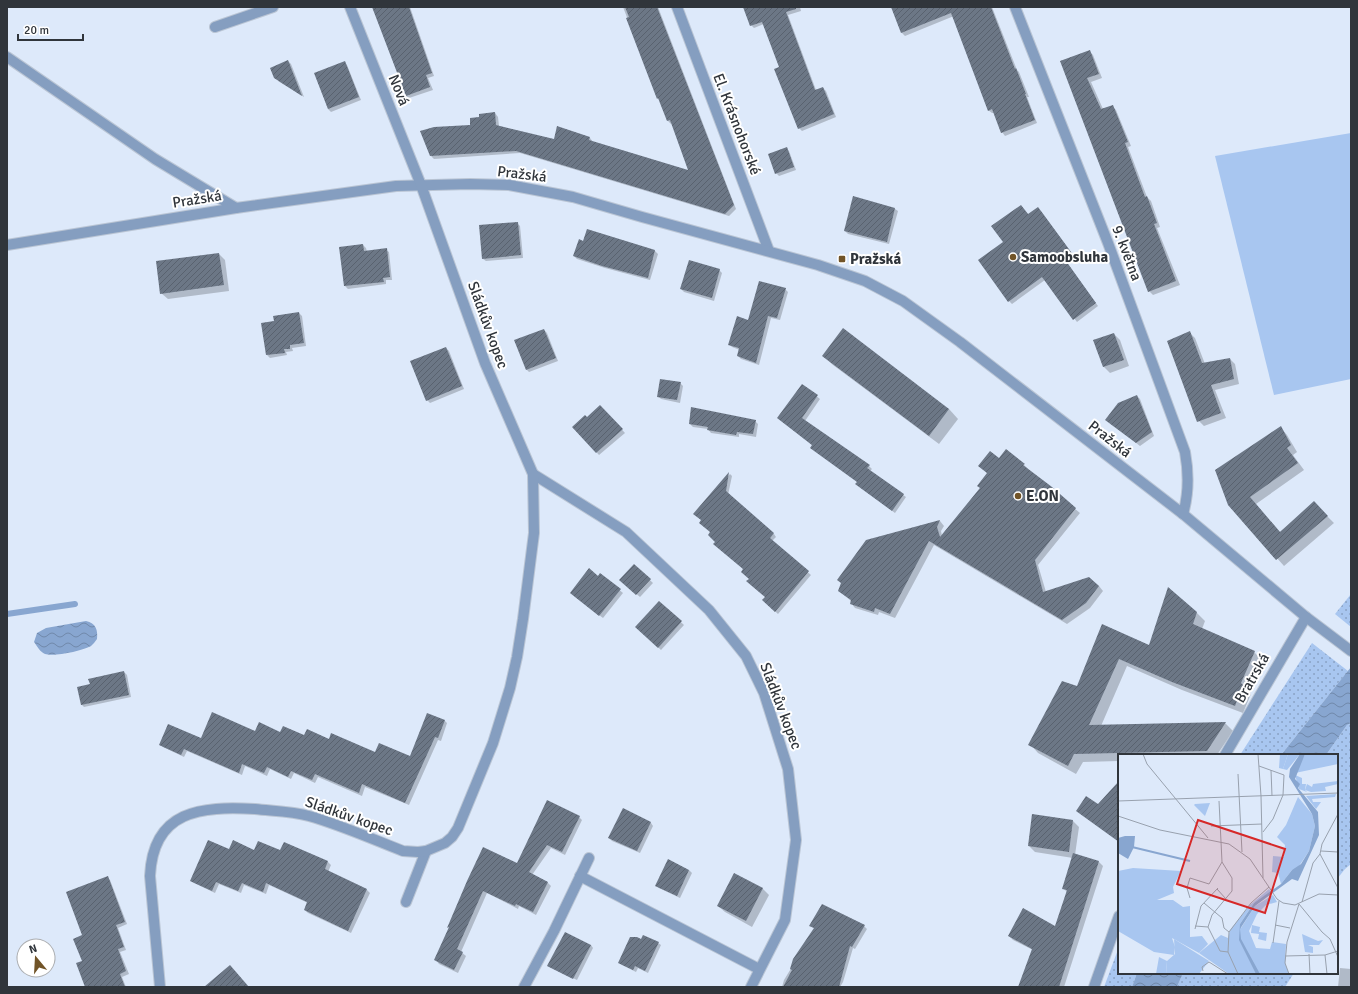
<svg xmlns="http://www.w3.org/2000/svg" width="1358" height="994" viewBox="0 0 1358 994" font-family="Signika,sans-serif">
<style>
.grass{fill:#a8c6f0}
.park{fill:url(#park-dots)}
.water{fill:url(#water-waves)}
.shadow{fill:#0003}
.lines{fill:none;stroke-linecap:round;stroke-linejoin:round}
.stream{stroke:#88a6d0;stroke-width:6}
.building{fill:url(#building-hatch)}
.minor-casing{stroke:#bac5d4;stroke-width:12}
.minor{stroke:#859ec0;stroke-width:10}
.poi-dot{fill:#715428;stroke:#fff;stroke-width:1.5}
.labels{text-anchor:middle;stroke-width:4;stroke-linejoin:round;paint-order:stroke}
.street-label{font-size:15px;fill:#30353b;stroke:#fff}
.poi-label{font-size:15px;font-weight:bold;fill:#30353b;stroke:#fff;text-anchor:start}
.inset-river{fill:none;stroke:#88a6d0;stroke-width:2}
.inset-road{fill:none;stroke:#98a1ae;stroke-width:1}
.view{fill:#d62828;fill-opacity:0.15;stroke:#d62828;stroke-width:2}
.inset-edge{fill:none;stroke:#30353b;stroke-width:2}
</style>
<defs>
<pattern id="park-dots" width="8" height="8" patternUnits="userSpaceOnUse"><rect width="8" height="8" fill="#a8c6f0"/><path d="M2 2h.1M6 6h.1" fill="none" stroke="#89a2c4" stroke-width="1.8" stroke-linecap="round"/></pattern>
<pattern id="water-waves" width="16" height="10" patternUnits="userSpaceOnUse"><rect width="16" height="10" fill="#88a6d0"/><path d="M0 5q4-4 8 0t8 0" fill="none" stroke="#7088aa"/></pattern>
<pattern id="building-hatch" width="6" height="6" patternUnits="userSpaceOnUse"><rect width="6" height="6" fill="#6c7786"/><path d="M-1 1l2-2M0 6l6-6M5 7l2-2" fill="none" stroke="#59626f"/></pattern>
</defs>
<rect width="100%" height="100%" fill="#dde9fa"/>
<polygon class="grass" points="1351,133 1351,379 1274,395 1215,156"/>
<g class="park">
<polygon points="1351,594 1351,627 1335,614"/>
<polygon points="1312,643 1348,671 1281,755 1240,755"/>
<polygon points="1351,723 1351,864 1345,869 1337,879 1337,755 1326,755 1347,725"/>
<polygon points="1119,947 1119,973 1137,973 1132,987 1104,987"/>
<polygon points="1183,973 1294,973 1285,987 1177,987"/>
</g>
<g class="water">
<path d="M 86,621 C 96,623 98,630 97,639 C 95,642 93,644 91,646 C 82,651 54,657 45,654 C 40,652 37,646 34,642 L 37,633 L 46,628 Z"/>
<polygon points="1351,667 1351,723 1347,725 1326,755 1281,755"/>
<polygon points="1137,973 1183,973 1177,987 1132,987"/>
</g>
<g class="shadow">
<polygon points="373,7 410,7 434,76 428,78 433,90 409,98 406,96"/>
<polygon points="623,7 658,7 736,209 729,216 520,153 434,159 431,156 481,118 495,113 498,117 499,126 554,141 558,128 590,138 593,142 689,171 672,123 671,124 668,121 660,101 658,98"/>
<polygon points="743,7 800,7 801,11 788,15 816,90 823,88 826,91 836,117 802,131 799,128 780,68 764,24 754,28 751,25"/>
<polygon points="892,7 992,7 1017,70 1019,72 1029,97 1027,97 1037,123 1005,136 1002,132 994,113 992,113 988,110 954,16 905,36 902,33"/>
<polygon points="1089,51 1093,55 1102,78 1091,82 1103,109 1112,106 1116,110 1131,146 1128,147 1147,197 1151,201 1160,227 1157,228 1180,285 1153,295 1149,291 1061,61"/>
<polygon points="288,61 291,64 304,97 278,81"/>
<polygon points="344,63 347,65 361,100 331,112 328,109 315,74"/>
<polygon points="786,148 789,151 796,170 779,176 776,173"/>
<polygon points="1021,206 1029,215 1041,211 1076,259 1068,264 1098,306 1077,322 1045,280 1012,304 1009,301 1004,242"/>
<polygon points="895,209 898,211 889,244 848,234 845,231"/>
<polygon points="517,223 520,226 523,258 486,261 483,259"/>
<polygon points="587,230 655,251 658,254 650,280 605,268 577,259 574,256 584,242"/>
<polygon points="363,245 366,248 367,252 386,250 389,252 392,280 386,280 386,284 348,289 345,286 340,248"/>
<polygon points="219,254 225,260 229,291 168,299 161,293"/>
<polygon points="719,270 722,273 714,301 684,292 681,289"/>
<polygon points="785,289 788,292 780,320 771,318 759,365 741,359 738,356 740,350 732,347 729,344"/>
<polygon points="299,313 302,316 306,346 292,348 293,351 286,352 287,355 270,358 267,355 275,321"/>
<polygon points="544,330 547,333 558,361 529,372 526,369"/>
<polygon points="1190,333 1195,338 1205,364 1230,359 1235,364 1239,384 1215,390 1226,418 1204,426 1199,421 1168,341"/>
<polygon points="1114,334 1120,340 1129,366 1110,373 1104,367 1095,341"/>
<polygon points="446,348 449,351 464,389 430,403 427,400"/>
<polygon points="823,356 949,409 958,419 939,444 833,365"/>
<polygon points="680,383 683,386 680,403 661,399 658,396"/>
<polygon points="803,385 820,399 805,421 869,466 872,469 870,471 906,497 895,513 860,487 858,482 778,418"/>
<polygon points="1137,396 1140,399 1154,436 1140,446 1109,422"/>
<polygon points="600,406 625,433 599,455 573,427 587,418"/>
<polygon points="755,421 758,424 756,437 739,434 739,437 711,433 708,429 693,427 690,424"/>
<polygon points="1281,428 1287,435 1297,452 1293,455 1304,470 1256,504 1280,532 1314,503 1334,523 1284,566 1229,504"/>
<polygon points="1006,450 1024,465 1028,469 1028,470 1080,513 1038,565 1046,592 1089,578 1099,586 1103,591 1090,608 1067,624 934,545 895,618 879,612 878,615 855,608 851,603 851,601 839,591 866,541 940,521 944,526 941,531 942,536 980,488 988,474 984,470 999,460"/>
<polygon points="730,474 732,476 728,495 774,534 776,537 772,541 811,575 778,614 766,603 766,597 750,579 744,570 717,542 702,520 695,514"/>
<polygon points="634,565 653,583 640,597 620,580"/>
<polygon points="600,574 623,593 603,618 574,596"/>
<polygon points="659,602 684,625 661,650 636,627"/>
<polygon points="1196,612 1205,621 1202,629 1254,652 1262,660 1249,691 1251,694 1243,713 1182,690 1127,666 1101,726 1225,723 1233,731 1217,755 1119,755 1119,761 1083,762 1076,774 1038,753 1030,744 1078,687 1103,625 1150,646"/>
<polygon points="124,672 127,675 131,697 84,707 82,705 91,685"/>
<polygon points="444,720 447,723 441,741 438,740 409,805 365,787 362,796 318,777 315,783 294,773 291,779 270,769 267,776 245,766 242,775 187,751 184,757 163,747 160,744 255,732 281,733 329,740 375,753 411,758"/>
<polygon points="623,810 651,823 653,826 640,853 612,841 609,838"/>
<polygon points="1033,816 1073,821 1079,827 1075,855 1099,862 1103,866 1064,987 1019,987 1033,950 1013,940 1009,936 1055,927 1067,892 1063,888 1073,858 1035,852 1029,846"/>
<polygon points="579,817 582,820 565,855 551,848 532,875 547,882 551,886 536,915 519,906 518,909 487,893 461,952 466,956 458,973 439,964 436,960 468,882 517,864"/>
<polygon points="284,843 328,862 331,865 328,872 367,890 370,893 351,933 308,913 305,910 308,903 269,885 266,894 244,885 241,893 219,884 215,893 194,883 191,881 229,851 281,852"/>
<polygon points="689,870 692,873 680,898 659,888 656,885"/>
<polygon points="107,877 110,880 127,924 118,928 126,950 120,952 129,974 122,977 126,987 83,987 85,986 83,962 84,936"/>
<polygon points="762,888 769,895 752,927 725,912 718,906"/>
<polygon points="811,926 864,926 867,929 855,949 853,948 843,982 840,987 782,987 784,980 815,929"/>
<polygon points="658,943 661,945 648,973 638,968 636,972 622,965 619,962"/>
<polygon points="591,945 593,948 577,980 548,966"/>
<polygon points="1340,968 1351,969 1351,987 1338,987"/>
</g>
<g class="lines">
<polyline class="stream" points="7,614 75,604"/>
</g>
<g class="building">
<polygon points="372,7 409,7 432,73 426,75 430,87 406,96"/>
<polygon points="625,7 657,7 734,205 725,214 516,151 430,156 420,131 434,127 470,125 470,118 479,117 479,114 495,112 496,125 554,139 557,126 590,137 589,140 688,170 670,120 667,121 658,98 657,99 626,18 629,17"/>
<polygon points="743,7 796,7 796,9 786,12 815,90 823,87 834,114 798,129 774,69 779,67 762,22 750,26"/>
<polygon points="891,7 991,7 1015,69 1016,68 1026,94 1025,94 1035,120 1001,133 992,109 988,111 951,13 901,33"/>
<polygon points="1090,50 1099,74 1087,78 1101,109 1113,105 1128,142 1125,143 1145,197 1147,196 1157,223 1154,224 1176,281 1148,292 1060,61"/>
<polygon points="288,60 302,96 274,78 270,68"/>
<polygon points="345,61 359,97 328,109 314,73"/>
<polygon points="787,147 794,167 775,174 768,154"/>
<polygon points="853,196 895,208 887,242 844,231"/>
<polygon points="1021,205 1028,214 1038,207 1074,256 1066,261 1096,303 1073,320 1042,277 1008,302 978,260 1003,242 991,226"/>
<polygon points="518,222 521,255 482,259 479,225"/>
<polygon points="587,229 655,250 648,278 602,266 573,256 579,239 583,241"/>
<polygon points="363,244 364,251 387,248 390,277 383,278 384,282 344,286 339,247"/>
<polygon points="219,253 224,285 160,294 156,261"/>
<polygon points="689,260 720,269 712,298 680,289"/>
<polygon points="759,281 786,288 777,318 768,316 756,363 737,356 739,348 728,345 737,316 748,320"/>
<polygon points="299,312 304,343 290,345 290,349 284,349 285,353 266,355 261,323 274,321 273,316"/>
<polygon points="843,328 949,409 929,436 822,356"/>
<polygon points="544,329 556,358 526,370 514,340"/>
<polygon points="1190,331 1202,363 1230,358 1234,379 1211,385 1221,413 1197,422 1167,341"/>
<polygon points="1114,333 1124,360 1103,367 1093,340"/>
<polygon points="446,347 462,386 426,401 410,361"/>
<polygon points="660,379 681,382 677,400 657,397"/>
<polygon points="802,384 818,395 802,418 870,465 867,468 904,494 892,511 855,484 857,482 810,448 812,445 777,418"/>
<polygon points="1137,395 1152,432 1136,443 1105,420 1118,403"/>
<polygon points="600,405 623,429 596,453 572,427 585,415 587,417"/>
<polygon points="691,407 756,420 753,434 737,432 736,435 707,430 708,427 689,424"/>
<polygon points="1281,426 1291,445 1287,448 1298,463 1250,497 1280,532 1314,501 1328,516 1276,560 1228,505 1215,470"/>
<polygon points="1006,449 1025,464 1023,465 1052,487 1076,508 1035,560 1043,592 1089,577 1099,586 1086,603 1062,620 929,541 890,614 875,608 874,612 850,604 851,600 838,591 841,583 837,580 866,540 940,520 937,527 940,537 980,488 977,486 987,473 978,466 990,451 999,458"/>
<polygon points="729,472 726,491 774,533 770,538 809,571 775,612 762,600 765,597 746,581 749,579 741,572 743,569 713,544 715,542 708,535 710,532 699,523 701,520 693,514"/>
<polygon points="634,564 651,579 636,595 619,580"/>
<polygon points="589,568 598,576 600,573 621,589 599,616 570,593"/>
<polygon points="1168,587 1197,612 1193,624 1255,651 1241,683 1243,685 1235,706 1172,682 1119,659 1089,725 1226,722 1207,751 1074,754 1068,766 1028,745 1062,681 1077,686 1102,624 1149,645"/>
<polygon points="659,601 682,621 658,648 635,627"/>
<polygon points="124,671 129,695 81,705 77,687 90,684 88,679"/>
<polygon points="212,712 255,731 259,722 280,732 283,726 304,735 307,729 329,739 331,733 375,752 379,743 410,756 427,713 445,720 438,738 435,737 405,803 362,784 359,793 315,774 312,780 291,771 288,777 267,767 264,773 242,764 239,773 184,749 181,755 159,745 168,724 201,738"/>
<polygon points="1119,781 1119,842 1076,811 1086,796 1098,804"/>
<polygon points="547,800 580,816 562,852 547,845 529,872 548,882 533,912 516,904 515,906 483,891 457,949 463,952 454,970 434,960 449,927 447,928 467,881 483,847 517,863"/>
<polygon points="623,808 651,822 637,851 608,838"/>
<polygon points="1032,814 1073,820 1069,852 1028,846"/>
<polygon points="208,840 229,849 233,840 254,850 258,841 280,850 284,842 328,861 325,869 367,889 348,931 304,910 307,902 266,883 263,892 242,883 238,891 216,882 212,891 190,881"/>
<polygon points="1073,853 1099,861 1059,987 1018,987 1032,949 1008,936 1023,908 1055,926 1067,890 1062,889"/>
<polygon points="668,859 689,870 677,896 655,886"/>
<polygon points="734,873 763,888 746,921 717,906"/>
<polygon points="108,876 125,922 116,925 124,947 118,949 126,971 120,974 125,987 85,987 76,963 82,961 73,939 82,935 66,892"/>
<polygon points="822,904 865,925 852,947 850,946 839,987 783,987 792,970 790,969 793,959 814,928 809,926"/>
<polygon points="565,932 591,945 573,979 547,966"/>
<polygon points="643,935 659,942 645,971 635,966 633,970 618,963 630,937 637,937 641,939"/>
<polygon points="230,965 249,987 204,987"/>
</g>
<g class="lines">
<g class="minor-casing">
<g id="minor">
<polyline points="677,7 769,251"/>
<path d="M 1015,7 L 1108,243 L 1185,452 C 1189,474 1189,493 1183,514"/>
<polyline points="215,27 273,7"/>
<polyline points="7,57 155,159 236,208"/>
<polyline points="7,245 236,208 396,186 470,184 509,185 573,197 642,217 818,265 865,281 903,301 960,342 1183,514 1306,617 1351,651"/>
<polyline points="533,474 626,532 709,610 746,656 764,693 788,769 796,840 785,920 751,987"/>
<polyline points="1225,755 1306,617"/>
<polyline points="580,876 759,969"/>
<polyline points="406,902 426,851"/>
<path d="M 160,987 L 150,876 C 153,810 201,806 255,809 C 273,811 292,811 309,816 C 341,825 372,839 403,851 L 418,852 L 426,851 L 445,843 L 452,837 L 458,828 L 493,743 L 510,688 L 517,657 L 523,619 L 534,533 L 533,474 L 485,363 L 421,185 L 350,7"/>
<polyline points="524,987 554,931 589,858"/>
<polyline points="1094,987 1119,916"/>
</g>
</g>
<use href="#minor" class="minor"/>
</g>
<g class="poi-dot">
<circle cx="1013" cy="257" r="4"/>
<rect x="838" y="255" width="8" height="8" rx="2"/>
<circle cx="1018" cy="496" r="4"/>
</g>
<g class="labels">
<g class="street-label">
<text transform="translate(399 90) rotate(68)" y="5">Nová</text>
<text transform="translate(737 124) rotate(69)" y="5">El. Krásnohorské</text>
<text transform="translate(522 174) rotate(7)" y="5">Pražská</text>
<text transform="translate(197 199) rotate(-9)" y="5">Pražská</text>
<text transform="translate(1127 253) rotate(69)" y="5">9. května</text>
<text transform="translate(488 325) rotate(70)" y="5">Sládkův kopec</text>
<text transform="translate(1110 439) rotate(38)" y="5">Pražská</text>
<text transform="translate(1252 678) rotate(-60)" y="5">Bratrská</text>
<text transform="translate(781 706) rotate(69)" y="5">Sládkův kopec</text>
<text transform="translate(349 816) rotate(19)" y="5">Sládkův kopec</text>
</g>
<g class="poi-label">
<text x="1021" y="262">Samoobsluha</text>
<text x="850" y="264">Pražská</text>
<text x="1026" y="501">E.ON</text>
</g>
</g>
<g transform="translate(1118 754)">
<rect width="220" height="220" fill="#dde9fa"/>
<path d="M 220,27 L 220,30 L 207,33 L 208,37 L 193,38 L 187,36 L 189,30 L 194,33 L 195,30 ZM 180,43 L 194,60 L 197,72 L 191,97 L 179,115 L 174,116 L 163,130 L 160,119 L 154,118 L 155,102 L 166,103 L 167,91 L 159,83 L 168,71 ZM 92,49 L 87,62 L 76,51 L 77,50 ZM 15,114 L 63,117 L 55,133 L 56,139 L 39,146 L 55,146 L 65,153 L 72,152 L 72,183 L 84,182 L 90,190 L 81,199 L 54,184 L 57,193 L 56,201 L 36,198 L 0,177 L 0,117 ZM 134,171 L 142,173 L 141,178 L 149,179 L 148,187 L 140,185 L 141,180 L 133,179 ZM 41,203 L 49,207 L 48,220 L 38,220 Z" fill="#a8c6f0"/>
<path d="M 170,0 L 182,0 L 169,16 L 165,15 ZM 187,0 L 220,0 L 220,10 L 177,19 ZM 177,21 L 184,24 L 184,30 L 188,30 L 187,36 L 189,38 L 181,35 ZM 218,40 L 217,43 L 194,45 L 195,48 L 203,48 L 198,55 L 188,42 ZM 56,185 L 91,207 L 81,220 L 48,220 L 49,207 L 57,200 Z" fill="#a8c6f0"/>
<path d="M 162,0 L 170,0 L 165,15 L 161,14 ZM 151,135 L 153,138 L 136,149 L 122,170 L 123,174 L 137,152 L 155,141 L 159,148 L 148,151 L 139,160 L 131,177 L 138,194 L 152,195 L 154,188 L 168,190 L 167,209 L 171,220 L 111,220 L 81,199 L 103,181 L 110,184 L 112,176 L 132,151 ZM 184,180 L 200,187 L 205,186 L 201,191 L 190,191 L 195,193 L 195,199 L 187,198 Z" fill="#a8c6f0"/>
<path d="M 182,0 L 187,0 L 177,25 L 182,30 L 180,34 L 200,58 L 201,81 L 180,127 L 174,125 L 137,152 L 122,175 L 123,185 L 142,220 L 138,220 L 121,186 L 122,170 L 136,149 L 163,130 L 174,116 L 183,110 L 191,97 L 197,72 L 194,60 L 171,23 L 172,15 ZM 7,82 L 17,82 L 16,93 L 10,105 L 0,99 L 0,84 Z" fill="#88a6d0"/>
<path class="inset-river" d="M 14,93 L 72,107"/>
<path class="inset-road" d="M 25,0 L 29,10 L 90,84M 140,0 L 143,42M 141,12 L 166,21 L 165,41 L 155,65 L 145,78M 153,16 L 154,42M 120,20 L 124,98M 143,42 L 145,124M 0,47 L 220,39M 220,60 L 204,90 L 202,100 L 220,134M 0,62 L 42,76 L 111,90 L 132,105 L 159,145 L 165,149 L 177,151 L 201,140 L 220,141M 93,72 L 144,70M 203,97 L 220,98M 104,108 L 114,124 L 114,137 L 94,161 L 90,173 L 102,197 L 110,198M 99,135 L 108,145M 72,144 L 69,134 L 72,124 L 91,130 L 104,108 L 101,47M 184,148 L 195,109 L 202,100M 86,149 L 104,164 L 106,174 L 111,178M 181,150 L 204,178M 157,171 L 172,174M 77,172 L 90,173M 77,175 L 83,152 L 100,134M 204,178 L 212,185 L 220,203M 155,189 L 161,147M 191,200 L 192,220M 207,201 L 209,220M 167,202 L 207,201 L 220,197M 85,217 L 84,213 L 91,208 L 110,220M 120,220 L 110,198 L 111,178 L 133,149 L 151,133M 171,220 L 167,209 L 169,188 L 181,150"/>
<path class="view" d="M 80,66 L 167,95 L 147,159 L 59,130 Z"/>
<rect width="220" height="220" class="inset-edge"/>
</g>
<rect width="1358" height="994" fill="none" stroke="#30353b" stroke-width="16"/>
<g transform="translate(36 958) rotate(342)"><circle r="19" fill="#ffffff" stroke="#acaeb1"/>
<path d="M0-3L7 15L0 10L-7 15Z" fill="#715428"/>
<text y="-6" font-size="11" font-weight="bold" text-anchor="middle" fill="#30353b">N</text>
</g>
<path d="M18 34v6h65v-6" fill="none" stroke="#30353b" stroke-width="2"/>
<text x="24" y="34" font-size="12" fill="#30353b" stroke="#ffffff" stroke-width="3" paint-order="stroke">20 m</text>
</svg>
